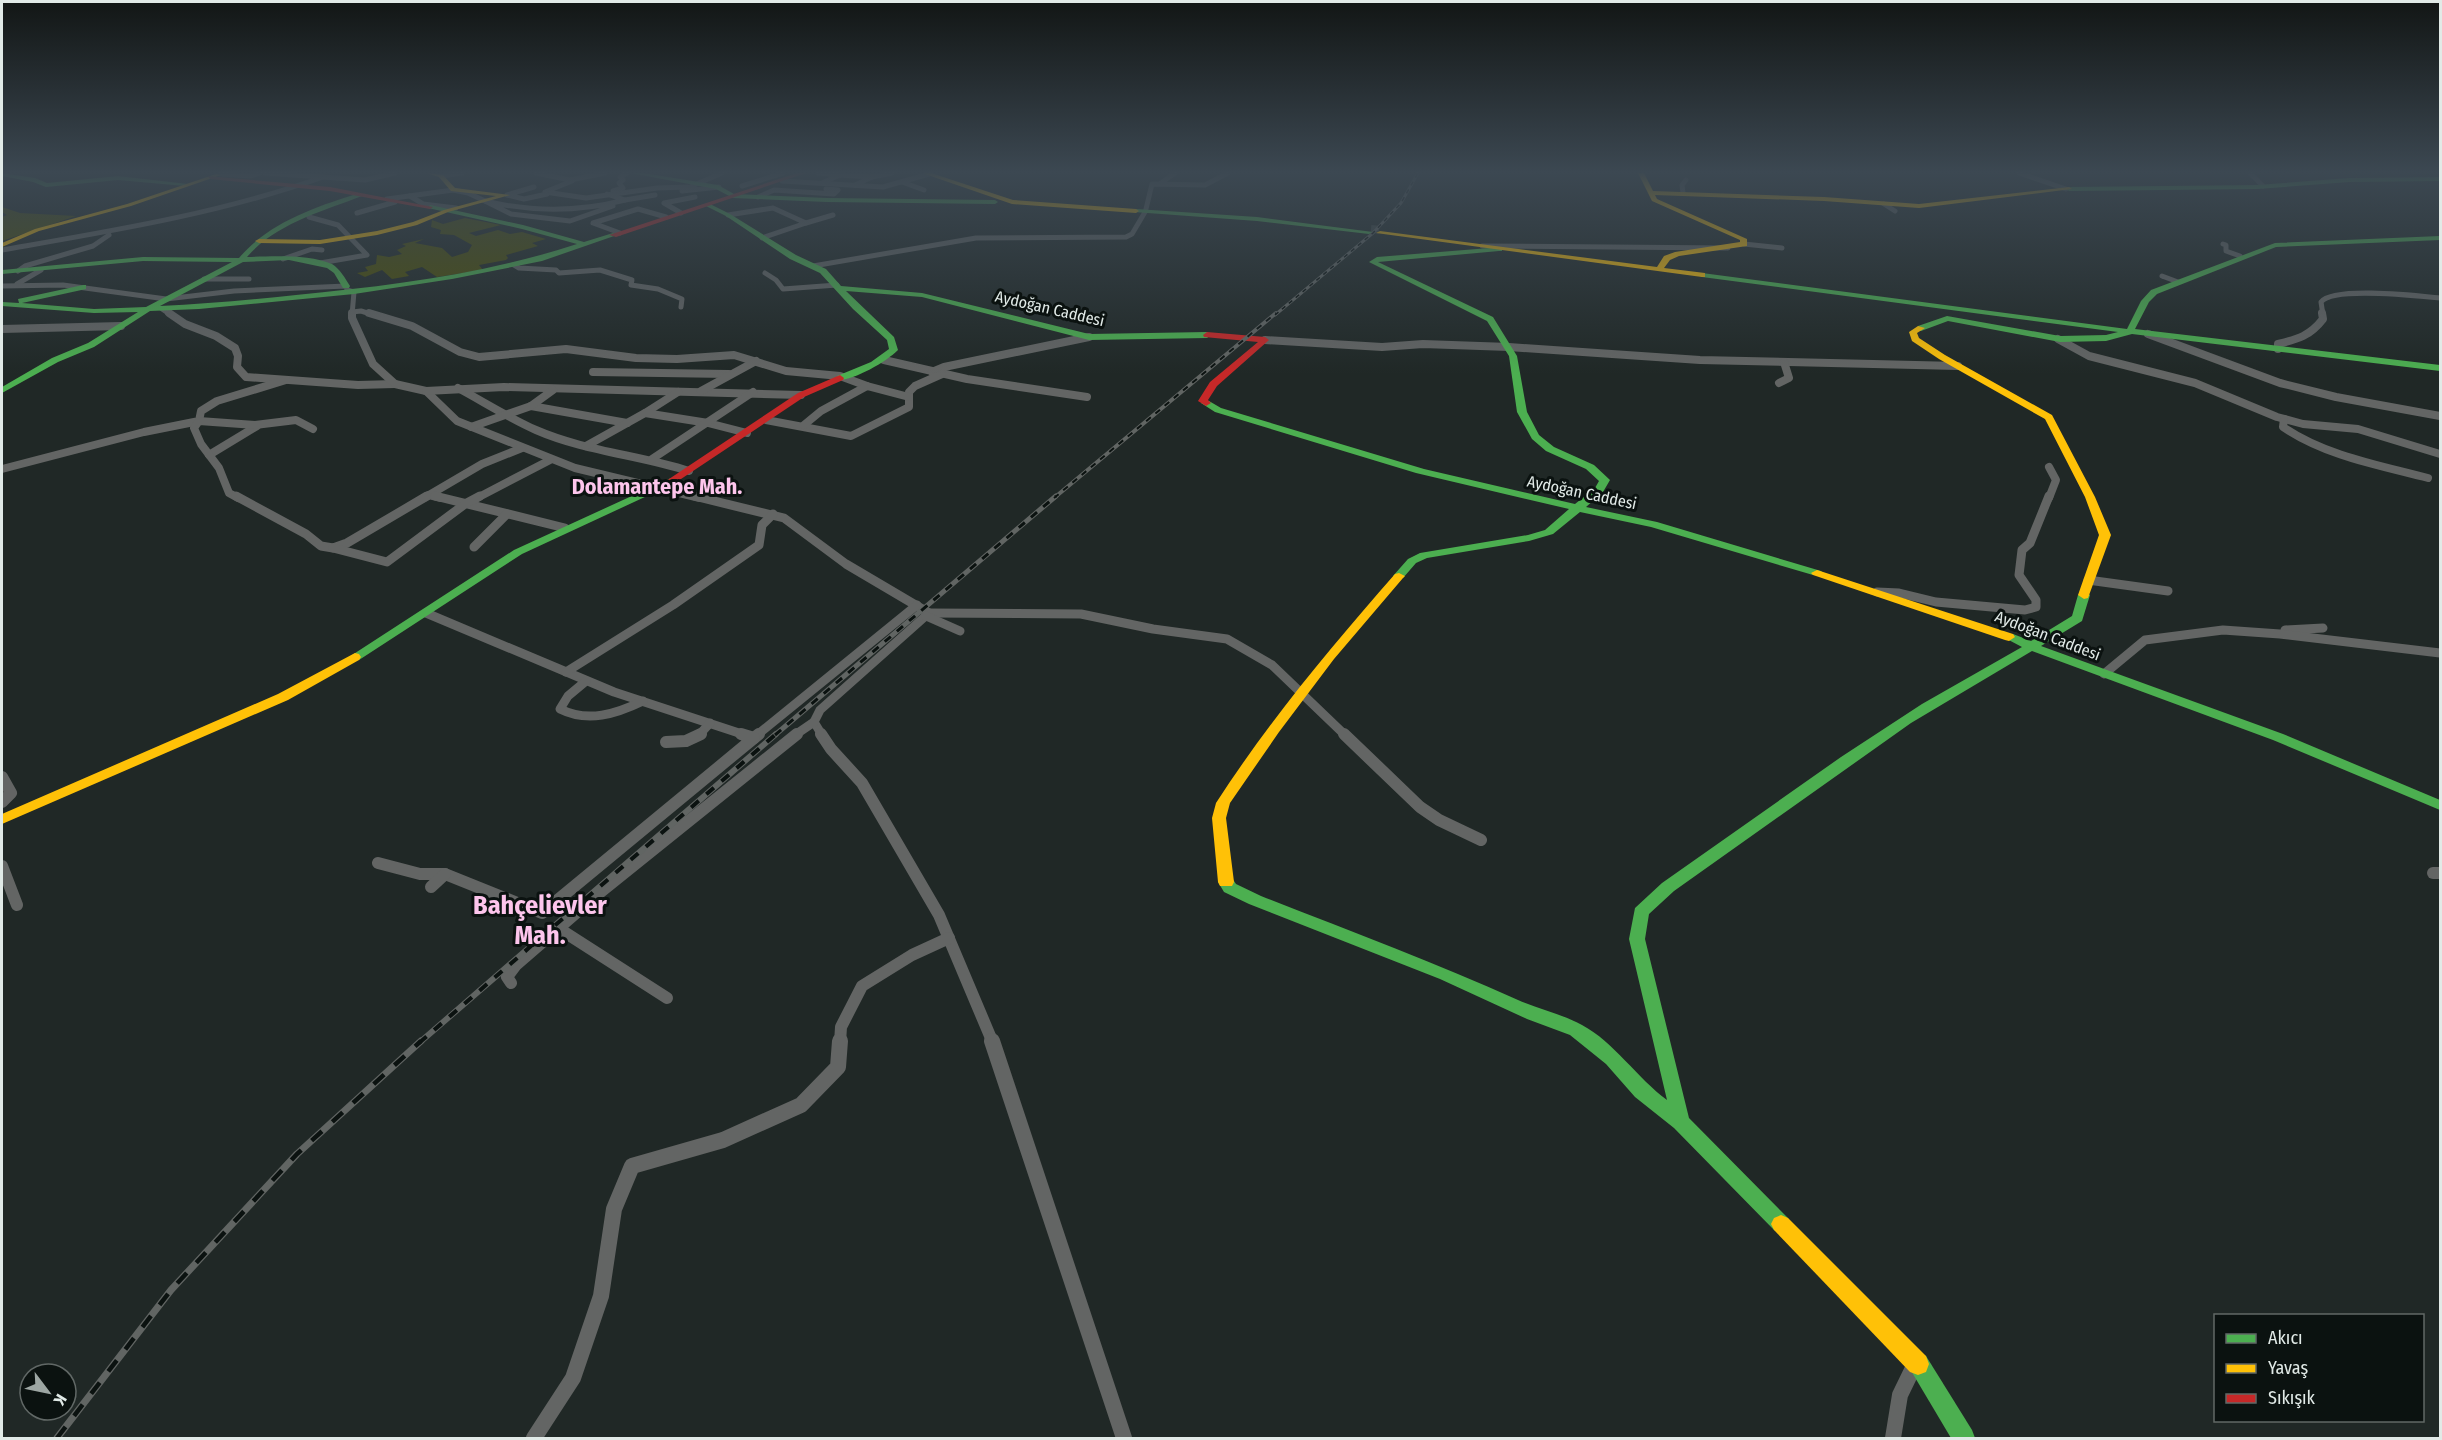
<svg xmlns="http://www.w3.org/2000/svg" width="2442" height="1440" viewBox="0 0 2442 1440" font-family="'Fira Sans Condensed',sans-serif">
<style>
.forest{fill:#4c4f05}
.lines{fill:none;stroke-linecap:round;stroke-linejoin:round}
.secondary-tunnel{stroke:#3d4543;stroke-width:8;stroke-dasharray:8 4;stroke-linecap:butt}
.street-far4{stroke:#636564;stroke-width:5}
.street-far3{stroke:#636564;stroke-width:8}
.street-far2{stroke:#636564;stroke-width:9}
.street-far1{stroke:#636564;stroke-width:12}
.street{stroke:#636564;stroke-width:16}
.fast{fill:#4caf50;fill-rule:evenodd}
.slow{fill:#ffc107;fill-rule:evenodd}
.jam{fill:#c62828;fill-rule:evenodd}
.rail-far4-casing{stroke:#616563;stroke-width:3}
.rail-far3-casing{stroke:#616563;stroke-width:4}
.rail-far2-casing{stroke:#616563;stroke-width:5}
.rail-far1-casing{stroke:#616563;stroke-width:6}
.rail-casing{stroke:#616563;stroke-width:7}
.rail-far4{stroke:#0b1210;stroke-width:1.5;stroke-dasharray:4.5;stroke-linecap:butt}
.rail-far3{stroke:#0b1210;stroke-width:2;stroke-dasharray:6;stroke-linecap:butt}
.rail-far2{stroke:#0b1210;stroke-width:3;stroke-dasharray:8;stroke-linecap:butt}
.rail-far1{stroke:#0b1210;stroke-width:4;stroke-dasharray:10;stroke-linecap:butt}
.rail{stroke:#0b1210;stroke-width:4.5;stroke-dasharray:14;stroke-linecap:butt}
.labels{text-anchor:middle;stroke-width:6;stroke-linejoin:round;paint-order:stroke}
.far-street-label{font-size:16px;fill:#e1eae7;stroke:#0b1210}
.far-district-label{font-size:22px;font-weight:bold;fill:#fdc5ec;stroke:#0b1210}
.district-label{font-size:26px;font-weight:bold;fill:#fdc5ec;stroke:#0b1210}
</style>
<rect width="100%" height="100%" fill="#202826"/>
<g class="forest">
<polygon points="2,207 20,213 76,216 2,241 2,217 7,215 2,212"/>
<polygon points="465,218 501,225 469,233 476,236 498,230 510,234 522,232 546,239 532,243 538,246 506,255 508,258 506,260 479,265 483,270 437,277 422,267 405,272 409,276 392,279 382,270 365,277 357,273 368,271 365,267 376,264 377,255 389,257 402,254 397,250 406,246 402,244 424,239 415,243 442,248 452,257 468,252 472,245 454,235 440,234 441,230 431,227 432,220 443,224"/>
</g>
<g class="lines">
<polyline class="secondary-tunnel" points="1371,229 1382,230"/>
<g class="street-far4">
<polyline points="536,173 570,180 605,173"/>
<polyline points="818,173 840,175 824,182"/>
<polyline points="2019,173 2066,189"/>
<polyline points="2250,173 2263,186"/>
<polyline points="221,174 250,176 260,173"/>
<polyline points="840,175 872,177"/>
<polyline points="441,176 462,173"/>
<polyline points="323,177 365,180 395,173"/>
<polyline points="572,181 545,192 586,198 657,188 688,187"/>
<polyline points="782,181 883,187 929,174"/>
<polyline points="902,182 924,190"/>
<polyline points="1161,183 1175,173"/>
<polyline points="855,185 872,177 892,173"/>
<polyline points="692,186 722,173"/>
<polyline points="742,186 783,173"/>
<polyline points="534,187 507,195 524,199 547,194"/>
<polyline points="613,191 623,188 619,183 623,180 620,177 627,173"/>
<polyline points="682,191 719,187"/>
<polyline points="1683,193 1682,185 1686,180"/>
<path d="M 607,194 L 625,200 C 579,212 531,212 485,201 L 511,214 L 570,221 L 613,206 L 608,205"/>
<polyline points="410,196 423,204 456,208"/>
<polyline points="758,197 774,190 834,194 838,190 826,189"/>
<polyline points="387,199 453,190 468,193 485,201"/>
<polyline points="625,200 655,195"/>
<polyline points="1884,204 1895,211"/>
<polyline points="1146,209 1152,184 1205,185 1228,173"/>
<polyline points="357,213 395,202"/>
<polyline points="681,213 664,203 695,197"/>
<polyline points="728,215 773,208 806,223 762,238"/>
<polyline points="309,217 338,225 367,255 320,263"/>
<polyline points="806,223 833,215"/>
<polyline points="620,233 593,223 638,209 666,217"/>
<polyline points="1744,244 1782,248"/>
<polyline points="2223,244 2226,245 2226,251 2240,256"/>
<polyline points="1482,246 1728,248"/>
<path d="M 2,250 C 111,231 218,214 323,177 L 265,173"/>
<polyline points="283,259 312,249 322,250"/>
<polyline points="514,265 519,268 556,270 559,273 600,270 632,280 631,285 658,289 682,299 681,307"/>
<polyline points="813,266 976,238 1126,237 1132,234 1145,212"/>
<polyline points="18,271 25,266 93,246 109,235"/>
<polyline points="765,273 776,280 783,289 837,285"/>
<polyline points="2162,276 2178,282"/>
<polyline points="204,279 249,279"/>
<polyline points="17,284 41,270"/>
<polyline points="2,286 63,285 166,299 234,291 346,286 347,290 354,292 352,315"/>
<polyline points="162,309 171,315"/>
<polyline points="352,312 361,311 374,315"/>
<path d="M 2323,315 L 2321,302 C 2333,286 2419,296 2440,298"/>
</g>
<g class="street-far3">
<polyline points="169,313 185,324 216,336 235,348 238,356 237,367 246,377 358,385 395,384"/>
<polyline points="352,313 352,318 373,364 395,384 426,391 457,421 575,468 700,498"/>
<polyline points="369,313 412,326 460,352 479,357 566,349 636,358 677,359 734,355 786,371 840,376 867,386"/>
<polyline points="2,329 121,326"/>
<polyline points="2148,334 2280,383 2336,397 2440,416"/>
<polyline points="2058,339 2089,356 2195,383 2277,417 2303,424 2358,429 2440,454"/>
<polyline points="1265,340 1382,347 1423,344 1509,347 1700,360 1958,366"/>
<path d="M 2278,349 L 2278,344 C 2298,339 2310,336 2323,319 L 2322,313"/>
<polyline points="884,360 967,379 1087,397"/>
<polyline points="593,372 729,374"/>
<polyline points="932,372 944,367 1089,337"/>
<polyline points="1779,383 1789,378 1784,362"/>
<path d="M 458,388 C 484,402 509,418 536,430 C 584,451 639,455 689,471"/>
<polyline points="426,391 504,387 801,395"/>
<polyline points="701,391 756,361"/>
<polyline points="531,406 627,423"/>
<polyline points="645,413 678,392"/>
<path d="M 2284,419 L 2283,427 C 2326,456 2378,465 2428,478"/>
<polyline points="766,420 851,436 909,407 909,392 915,386 942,374"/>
<polyline points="804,425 821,411 867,386 909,397"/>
<polyline points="471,427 531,406 553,390"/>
<polyline points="586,446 645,413 708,423 747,433"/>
<polyline points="209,455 257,426"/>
<polyline points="652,459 753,392"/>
<polyline points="2,469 144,432 199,421 201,411 217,401 286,380"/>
<polyline points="429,495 441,498"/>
<polyline points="238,498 229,493 219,468 201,444 194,428 199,421 255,425 296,420 313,429"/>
<polyline points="424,498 482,464 522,448"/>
<polyline points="477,498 550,460"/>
<polyline points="2049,498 2056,480 2049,467"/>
</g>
<g class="street-far2">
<polyline points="236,496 306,534 321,546 333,548 347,543 427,496"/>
<polyline points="435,496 565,528"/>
<polyline points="694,496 784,518 846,564 929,613 820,710 814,722 822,735"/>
<polyline points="474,547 507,514"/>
<polyline points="333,548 387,562 465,504 480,496"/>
<polyline points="2088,580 2168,591"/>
<polyline points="1877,592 1899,593 1936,602 2025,610 2036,607 2036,600 2019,575 2022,550 2030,543 2049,496"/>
<polyline points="426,613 614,692 745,735"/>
<polyline points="929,613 1081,614 1153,629 1227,639 1272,665 1345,735"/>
<polyline points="926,616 960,631"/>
<polyline points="2285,630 2323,628"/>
<polyline points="566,672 673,605 759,545 762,525 773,514"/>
<polyline points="2104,674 2145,640 2223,630 2280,634 2440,653"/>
<path d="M 586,681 L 568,696 L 560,709 C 588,723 616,714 643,701"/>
<polyline points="699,735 710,723"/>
<polyline points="757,735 917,605"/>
<polyline points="795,735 814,722"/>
</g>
<g class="street-far1">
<polyline points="821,734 831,749 862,783 939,915 993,1043"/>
<polyline points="1344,734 1420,807 1439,820 1481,840"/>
<polyline points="754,738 759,734"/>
<polyline points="666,742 686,741 701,734"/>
<polyline points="2,777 11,793 2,802"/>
<polyline points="378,863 420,874 445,874 542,913 754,738 741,734"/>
<polyline points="2,866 17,905"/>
<polyline points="2433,873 2440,873"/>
<polyline points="431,887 445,874"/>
<polyline points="558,928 667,998"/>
<polyline points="511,983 507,977 516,965 598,894 797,734"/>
<polyline points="840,1043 841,1027 862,986 912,955 949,938"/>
</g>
<g class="street">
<polyline points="992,1041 1124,1438"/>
<polyline points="534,1438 573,1378 601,1296 614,1209 632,1166 723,1140 801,1105 838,1067 840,1041"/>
<polyline points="1893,1438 1900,1395 1916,1362"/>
</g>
<g class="fast">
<polygon points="2,173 35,178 47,183 118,176 188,184 185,186 118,180 46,187 33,182 2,176"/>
<polygon points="630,173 643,173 718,185 734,194 827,198 995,200 998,202 995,204 827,202 733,198 716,189"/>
<polygon points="2440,177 2440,181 2349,182 2257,189 2069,191 2066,189 2069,187 2257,185 2349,178"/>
<path d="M 360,193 L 362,196 C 323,211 275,224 247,257 C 271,256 310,254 332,264 C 340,269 345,278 350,286 L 349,288 L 343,288 L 334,273 L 327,268 L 289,260 L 243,262 L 160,306 C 205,304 250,300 296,295 C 390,286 486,274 577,244 L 522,229 L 428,208 L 430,205 L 523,225 L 584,242 L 613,233 L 617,235 L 542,261 L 452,279 L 354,294 L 199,309 L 150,311 L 94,347 L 58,362 L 2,393 L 2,387 L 52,358 L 88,343 L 138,312 L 94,313 L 2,306 L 2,302 L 19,303 L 18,299 L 83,285 L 86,285 L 86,289 L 22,303 L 94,309 L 146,307 L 232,262 L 143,261 L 2,274 L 2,270 L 143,257 L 239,258 C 268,223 317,206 360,193 Z"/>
<path d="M 706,204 L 710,204 L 730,214 L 796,255 L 826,269 L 841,286 L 922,293 L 1089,334 L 1207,332 L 1211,335 L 1207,338 L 1089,340 L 922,297 L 846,291 L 894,337 L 898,350 C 886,362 853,381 837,380 L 837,376 L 871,362 L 889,349 L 887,340 L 853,309 L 820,273 L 790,259 L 726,216 L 706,206 Z"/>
<polygon points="1136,209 1257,217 1373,232 1369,234 1257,221 1134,212"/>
<polygon points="2440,236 2440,240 2276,247 2157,294 2149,302 2135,329 2440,365 2440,371 2132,334 2106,341 2060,342 1948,321 1921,331 1918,330 1918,326 1947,316 2060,336 2106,335 2118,332 1702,277 1698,275 1702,273 2127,329 2141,301 2151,290 2275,243"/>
<polygon points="1502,247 1502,251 1499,251 1378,262 1493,317 1517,356 1527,412 1539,435 1554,447 1594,465 1610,480 1603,492 1586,507 1657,522 1821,571 1823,573 1821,575 1813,575 1651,527 1580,512 1553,534 1529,541 1427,558 1416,563 1403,578 1395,578 1393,576 1408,559 1420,553 1528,535 1545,530 1569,509 1416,473 1215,412 1201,403 1209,401 1221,408 1424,469 1575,504 1595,488 1599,481 1586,469 1546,451 1532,439 1517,412 1509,356 1487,321 1369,262 1377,257"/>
<polygon points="671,478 675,479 675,483 522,554 359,660 351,660 349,657 514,550"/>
<path d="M 2084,591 L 2090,595 L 2082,621 L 2041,646 L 2283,734 L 2440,800 L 2440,810 L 2273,740 L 2032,651 L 1911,723 L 1674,891 L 1649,914 L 1645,939 L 1689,1118 L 1788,1218 L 1791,1224 L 1788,1230 L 1781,1233 L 1774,1230 L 1674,1128 L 1635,1097 L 1606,1064 L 1570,1035 L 1527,1019 L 1440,979 L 1249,904 L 1224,892 L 1218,882 L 1220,878 L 1232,878 L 1236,884 L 1261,896 C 1347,930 1434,962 1518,1000 C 1539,1009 1562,1014 1582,1025 C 1614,1042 1637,1078 1667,1100 L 1629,939 L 1635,908 L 1662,883 L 1841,757 L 1922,704 L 2022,647 L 2003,637 L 2005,634 L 2013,634 L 2031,641 L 2072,616 L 2078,595 Z"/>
<polygon points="1918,1353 1926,1356 1972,1430 1975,1438 1951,1438 1907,1364 1910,1356"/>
</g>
<g class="slow">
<polygon points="427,173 443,175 455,188 510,195 448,212 417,225 377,235 320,244 259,243 255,241 259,239 320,240 377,231 413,222 444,210 496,196 451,191 439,177"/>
<polygon points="922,173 931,173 1013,200 1136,209 1139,211 1136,213 1012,204"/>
<polygon points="1638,173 1644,173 1653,191 1824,197 1919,204 2069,187 2072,189 1919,208 1824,201 1655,195 1657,199 1747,239 1747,246 1679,256 1670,260 1664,268 1705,273 1705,277 1702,277 1376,233 1380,231 1657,267 1664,256 1675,252 1740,242 1740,240 1652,201"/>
<polygon points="216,174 221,175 131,206 39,231 2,247 2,243 35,229 127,204"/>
<polygon points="1918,326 1925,328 1917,333 1919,338 1945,355 2052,415 2095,497 2111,535 2088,598 2084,599 2078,595 2099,535 2085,497 2045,419 1939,359 1912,341 1909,332"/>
<polygon points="1817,570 2013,634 2015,637 2009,641 2005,640 1813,575 1811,573"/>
<path d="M 1399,573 L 1405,576 L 1403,578 L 1334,659 L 1279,732 L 1230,803 L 1226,818 L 1234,882 L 1232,886 L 1220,886 L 1218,882 L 1212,818 L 1216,803 C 1269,721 1331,647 1395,574 Z"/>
<polygon points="355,653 359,654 361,657 359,660 288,700 2,824 2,814 278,694"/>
<polygon points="1781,1215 1788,1218 1926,1356 1929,1364 1926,1372 1918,1375 1910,1372 1774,1230 1771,1224 1774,1218"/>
</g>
<g class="jam">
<polygon points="797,173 806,173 616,237 609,235"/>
<polygon points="208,176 330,187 433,207 430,209 330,191 210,179"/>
<polygon points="1207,332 1265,337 1269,340 1217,386 1208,400 1211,403 1206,406 1198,401 1210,382 1258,342 1204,337 1203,335"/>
<polygon points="840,375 844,378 843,380 804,397 675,483 667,483 666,481 798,393"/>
</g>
<g class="rail-far4-casing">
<polyline id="rail-far4" points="1275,315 1373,233 1401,203 1418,173"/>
</g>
<g class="rail-far3-casing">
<polyline id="rail-far3" points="1054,498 1276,313"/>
</g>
<g class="rail-far2-casing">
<polyline id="rail-far2" points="775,735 1056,496"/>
</g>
<g class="rail-far1-casing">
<polyline id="rail-far1" points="419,1043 776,734"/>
</g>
<g class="rail-casing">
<polyline id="rail" points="57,1438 171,1290 297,1154 421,1041"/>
</g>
<use href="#rail-far4" class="rail-far4"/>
<use href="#rail-far3" class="rail-far3"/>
<use href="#rail-far2" class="rail-far2"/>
<use href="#rail-far1" class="rail-far1"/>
<use href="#rail" class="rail"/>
</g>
<linearGradient id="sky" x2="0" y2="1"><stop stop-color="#121615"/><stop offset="0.46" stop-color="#3c4852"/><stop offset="1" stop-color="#3c4852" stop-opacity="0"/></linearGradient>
<rect width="2442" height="374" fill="url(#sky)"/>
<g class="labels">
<g class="far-street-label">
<text transform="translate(1050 308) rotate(13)" y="6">Aydoğan Caddesi</text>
<text transform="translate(1582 492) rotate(12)" y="6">Aydoğan Caddesi</text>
<text transform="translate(2048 635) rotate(21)" y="6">Aydoğan Caddesi</text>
</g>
<g class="far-district-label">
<text x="657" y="494">Dolamantepe Mah.</text>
</g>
<g class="district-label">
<text x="540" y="914">Bahçelievler<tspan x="540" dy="30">Mah.</tspan></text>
</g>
</g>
<rect width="2442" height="1440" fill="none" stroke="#e1eae7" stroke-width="6"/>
<rect x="2214" y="1314" width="210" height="108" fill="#0b1210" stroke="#616866" stroke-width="1.5"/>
<rect x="2226" y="1334" width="30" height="9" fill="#4caf50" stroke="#616866" stroke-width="1.5"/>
<text x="2268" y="1344" font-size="18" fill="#e1eae7">Akıcı</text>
<rect x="2226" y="1364" width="30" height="9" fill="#ffc107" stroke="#616866" stroke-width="1.5"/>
<text x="2268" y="1374" font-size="18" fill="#e1eae7">Yavaş</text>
<rect x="2226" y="1394" width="30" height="9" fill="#c62828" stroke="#616866" stroke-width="1.5"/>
<text x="2268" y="1404" font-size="18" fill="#e1eae7">Sıkışık</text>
<g transform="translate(48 1392) rotate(122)"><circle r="28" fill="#0b1210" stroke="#616866" stroke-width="1.5"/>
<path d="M0-4.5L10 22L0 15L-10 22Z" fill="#9da6a3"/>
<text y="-9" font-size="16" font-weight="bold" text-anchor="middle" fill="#e1eae7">K</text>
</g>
</svg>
